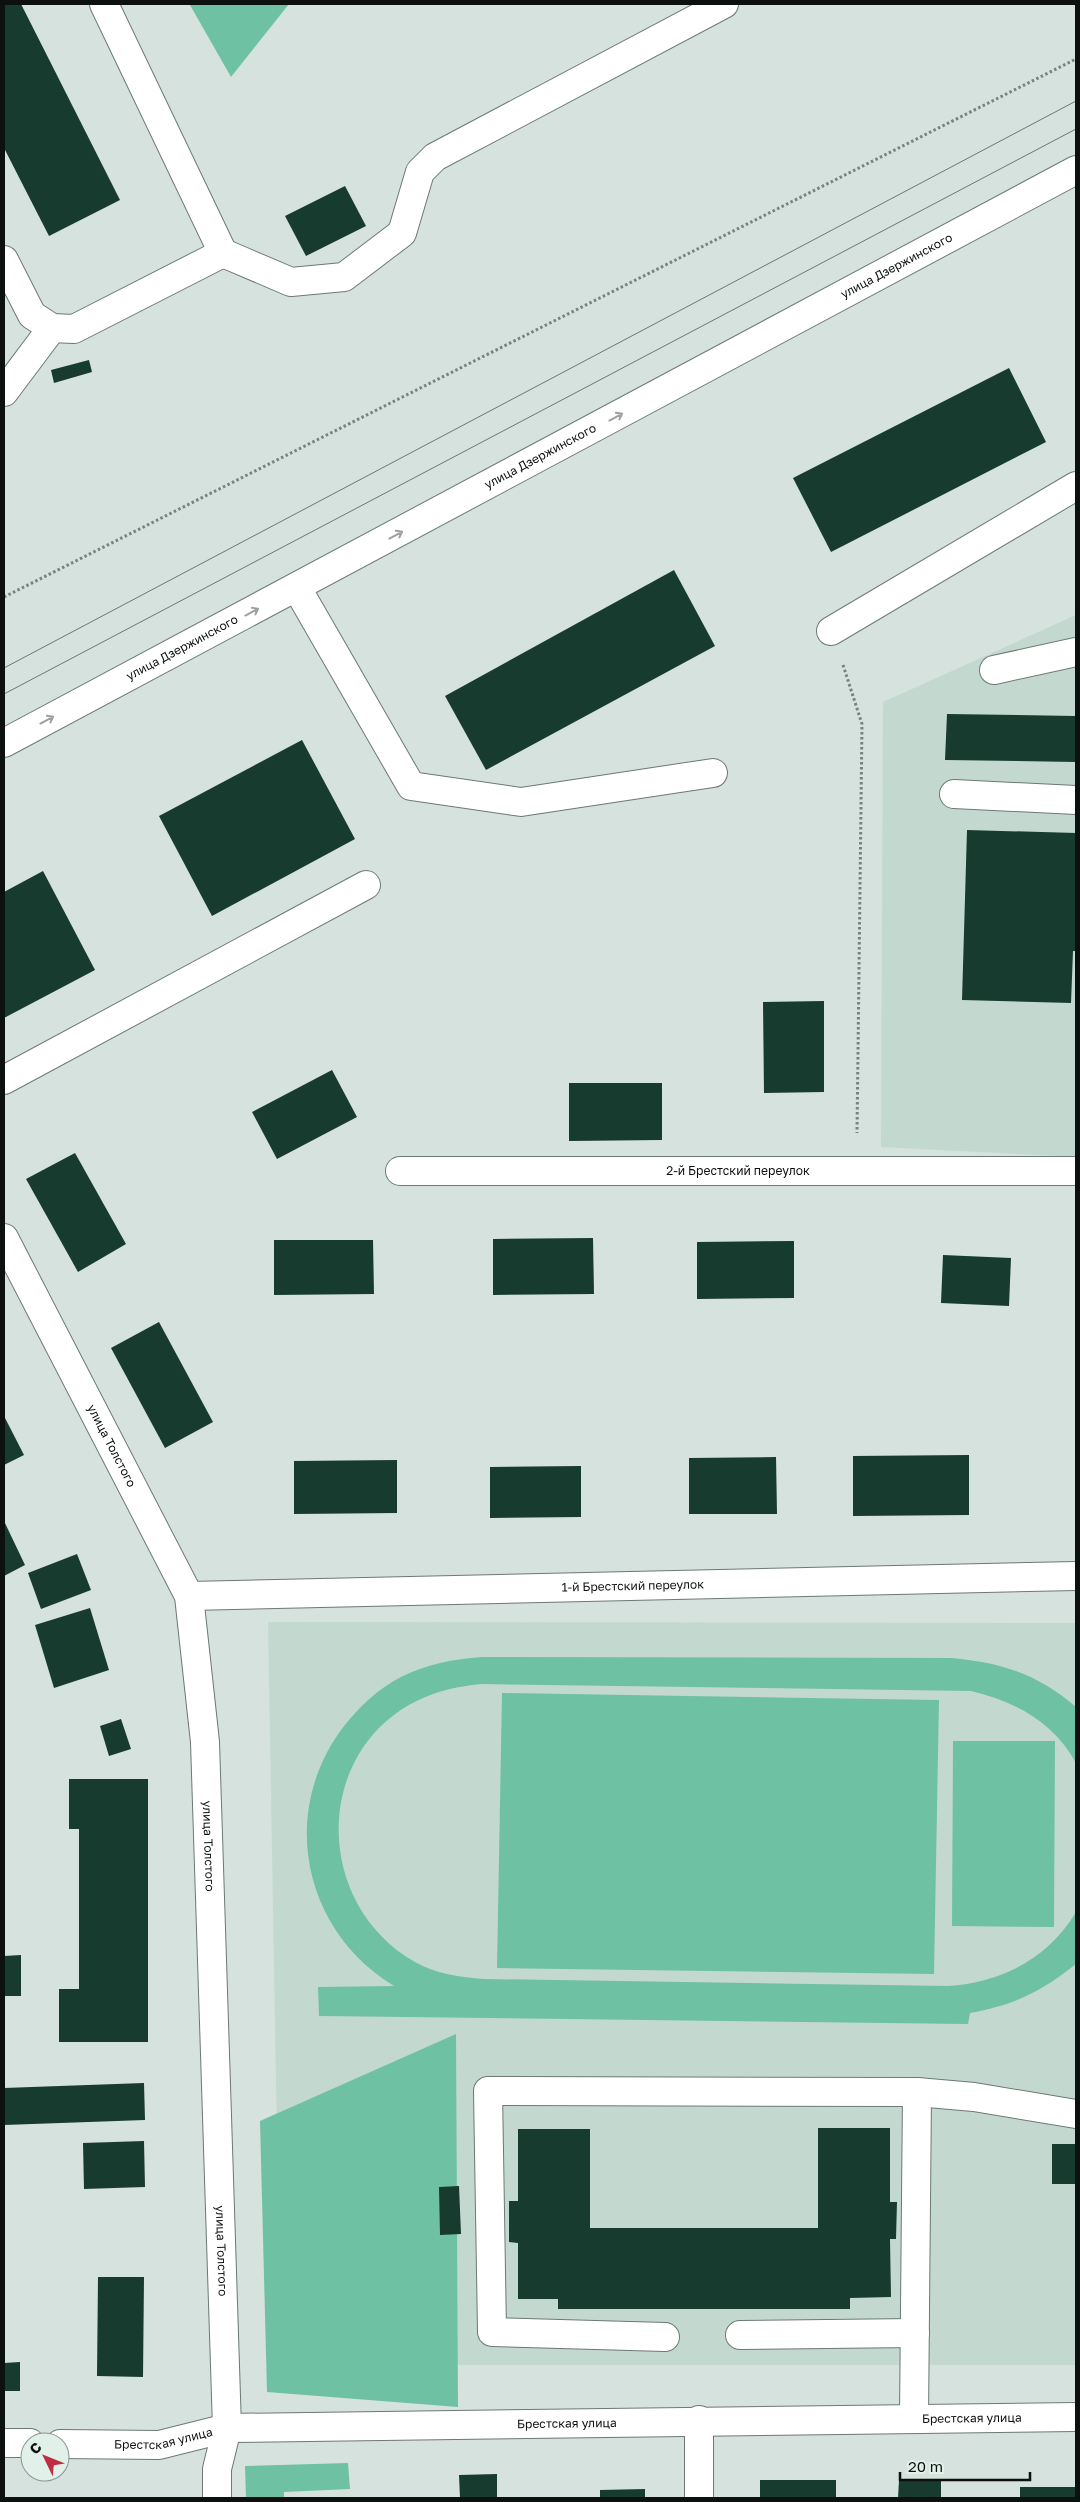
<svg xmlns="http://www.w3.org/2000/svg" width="1080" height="2502" viewBox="0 0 1080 2502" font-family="'Golos Text',sans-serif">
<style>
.built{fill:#c3d9d0}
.green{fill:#6fc1a4}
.building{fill:#173b2e}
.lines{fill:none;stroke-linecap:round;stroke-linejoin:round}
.minor-casing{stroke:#6d7974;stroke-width:30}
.major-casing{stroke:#6d7974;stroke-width:30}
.path{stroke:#79827e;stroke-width:3;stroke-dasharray:2.5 2.5;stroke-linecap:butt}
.minor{stroke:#fff;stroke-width:28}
.major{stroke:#fff;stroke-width:28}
.tram{stroke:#6e7673;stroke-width:1}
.oneway{stroke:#9e9f9f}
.labels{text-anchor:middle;stroke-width:5;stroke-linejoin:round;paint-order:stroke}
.street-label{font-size:12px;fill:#0c100e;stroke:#e2f0ea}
</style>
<rect width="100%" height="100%" fill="#d5e2dd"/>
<g class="built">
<polygon points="1076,615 1076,1157 881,1147 883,702"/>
<polygon points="268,1622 1076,1623 1076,2365 281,2365"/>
</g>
<g class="green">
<polygon points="192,4 289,4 231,77 190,5"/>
<path d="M 482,1657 L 952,1658 C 1003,1663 1037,1674 1076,1707 L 1076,1763 C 1054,1722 1014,1701 971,1691 L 481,1684 C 465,1686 449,1688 433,1694 C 313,1737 308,1901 415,1962 C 436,1974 460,1977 484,1979 L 948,1986 C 1002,1982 1048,1959 1076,1912 L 1076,1964 C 1039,1993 1016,2004 970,2013 L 968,2024 L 319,2016 L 318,1987 L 394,1986 C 303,1931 278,1812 344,1726 C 359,1707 379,1688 401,1677 C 427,1664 453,1659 482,1657 Z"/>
<polygon points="502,1693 939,1700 934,1974 497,1968"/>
<polygon points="953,1741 1055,1741 1054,1927 952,1926"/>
<polygon points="456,2034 458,2407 267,2392 260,2121"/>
<polygon points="348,2463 350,2489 284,2492 284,2498 246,2498 245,2466"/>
</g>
<g class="building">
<polygon points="4,4 21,4 120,200 49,236 4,148"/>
<polygon points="345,186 366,226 306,256 285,216"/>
<polygon points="89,360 92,372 54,383 51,370"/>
<polygon points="1009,368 1046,442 831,552 793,478"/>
<polygon points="674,570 715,646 486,770 445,696"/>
<polygon points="947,714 1076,716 1076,762 945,760"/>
<polygon points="302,740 355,839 212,916 159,816"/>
<polygon points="967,830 1076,833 1076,951 1073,951 1071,1003 962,1000"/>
<polygon points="43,871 95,970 4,1018 4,892"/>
<polygon points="824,1001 824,1092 764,1093 763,1002"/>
<polygon points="332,1070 357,1117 277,1159 252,1112"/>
<polygon points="569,1083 662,1083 662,1140 569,1141"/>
<polygon points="75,1153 126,1244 78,1272 26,1179"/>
<polygon points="593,1238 594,1294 493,1295 493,1239"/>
<polygon points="274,1240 373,1240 374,1294 274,1295"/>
<polygon points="794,1241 794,1298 697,1299 697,1242"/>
<polygon points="943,1255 1011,1258 1009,1306 941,1303"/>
<polygon points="159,1322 213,1422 165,1448 111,1348"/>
<polygon points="4,1416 24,1455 4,1465"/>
<polygon points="969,1455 969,1515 853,1516 853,1456"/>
<polygon points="776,1457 777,1514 689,1514 689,1458"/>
<polygon points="397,1460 397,1513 294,1514 294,1461"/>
<polygon points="581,1466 581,1517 490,1518 490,1467"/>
<polygon points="4,1521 25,1565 4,1576"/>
<polygon points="77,1554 91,1590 41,1609 28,1573"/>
<polygon points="90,1608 109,1670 54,1688 35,1625"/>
<polygon points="121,1719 131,1749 109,1756 100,1726"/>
<polygon points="69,1779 148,1779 148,2042 59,2042 59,1989 79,1989 79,1829 69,1829"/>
<polygon points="21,1955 21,1996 4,1996 4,1956"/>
<polygon points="144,2083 145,2120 4,2125 4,2088"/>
<polygon points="818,2128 890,2128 890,2202 897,2202 896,2239 890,2239 891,2297 850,2298 850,2309 558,2309 558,2299 518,2299 518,2243 509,2242 509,2201 518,2201 518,2129 590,2129 590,2228 818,2228"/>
<polygon points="144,2141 145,2187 84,2189 83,2143"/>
<rect x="1052" y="2144" width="24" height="40"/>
<polygon points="459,2186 461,2234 440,2235 439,2187"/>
<polygon points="98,2277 144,2277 143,2377 97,2376"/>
<polygon points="20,2362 20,2391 4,2391 4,2363"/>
<polygon points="497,2474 497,2498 460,2498 459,2475"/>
<rect x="760" y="2480" width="76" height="18"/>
<polygon points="899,2481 941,2481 941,2498 898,2498"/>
<rect x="1020" y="2487" width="56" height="11"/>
<polygon points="645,2489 645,2498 600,2498 600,2490"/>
</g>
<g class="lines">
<g class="minor-casing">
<g id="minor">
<polyline points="223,253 291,282 344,277 402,233 420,172 435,157 724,4"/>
<polyline points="4,260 32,315 52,328 74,329 223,253 104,4"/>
<polyline points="4,392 52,328"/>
<polyline points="297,588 411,786 521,802 713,773"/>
<polyline points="831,631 1076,486"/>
<polyline points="994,670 1076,652"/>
<polyline points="954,794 1076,800"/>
<polyline points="4,1080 366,885"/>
<path id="s1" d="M 400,1171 L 1076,1171"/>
<path id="s2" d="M 4,1238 L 189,1596 L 205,1742 L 227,2428 L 217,2469 L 217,2498"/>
<path id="s3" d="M 189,1596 L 1076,1576"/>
<polyline points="917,2092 974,2097 1076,2114"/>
<polyline points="740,2335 915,2333"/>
<polyline points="665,2337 492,2332 488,2091 917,2092 914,2418"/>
<polyline points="699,2420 699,2498"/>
<polyline points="4,2443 30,2443"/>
<path id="s4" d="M 60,2444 L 159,2445 L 227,2428 L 1076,2417"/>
</g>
</g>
<g class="major-casing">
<g id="major">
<path id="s5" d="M 4,743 L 1076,170"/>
</g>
</g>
<g class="path">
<polyline points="4,597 1076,59"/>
<polyline points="843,665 862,724 857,1133"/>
</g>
<use href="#minor" class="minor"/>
<use href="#major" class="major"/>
<g class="tram">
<polyline points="4,668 1076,101"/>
<polyline points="4,694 1076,129"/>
</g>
</g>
<defs><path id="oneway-shaft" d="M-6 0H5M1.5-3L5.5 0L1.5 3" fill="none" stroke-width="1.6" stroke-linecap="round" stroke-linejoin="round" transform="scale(1.25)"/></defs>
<g class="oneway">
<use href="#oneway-shaft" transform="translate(616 417) rotate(-28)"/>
<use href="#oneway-shaft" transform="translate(396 535) rotate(-28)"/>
<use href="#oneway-shaft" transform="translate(252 612) rotate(-28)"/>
<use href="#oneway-shaft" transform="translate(47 720) rotate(-28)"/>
</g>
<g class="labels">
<g class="street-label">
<text dy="4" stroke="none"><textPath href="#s5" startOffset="1012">улица Дзержинского</textPath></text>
<text dy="4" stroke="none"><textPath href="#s5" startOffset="608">улица Дзержинского</textPath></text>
<text dy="4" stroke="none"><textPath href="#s5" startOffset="202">улица Дзержинского</textPath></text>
<text dy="4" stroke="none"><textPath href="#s1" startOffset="338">2-й Брестский переулок</textPath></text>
<text dy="4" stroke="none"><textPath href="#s2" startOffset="234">улица Толстого</textPath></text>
<text dy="4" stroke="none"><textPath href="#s3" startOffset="444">1-й Брестский переулок</textPath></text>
<text dy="4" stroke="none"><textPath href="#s2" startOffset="654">улица Толстого</textPath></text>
<text dy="4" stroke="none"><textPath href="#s2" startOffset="1059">улица Толстого</textPath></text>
<text dy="4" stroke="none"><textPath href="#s4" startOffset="914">Брестская улица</textPath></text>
<text dy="4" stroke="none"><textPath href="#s4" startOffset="509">Брестская улица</textPath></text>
<text dy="4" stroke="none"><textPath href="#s4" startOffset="104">Брестская улица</textPath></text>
</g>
</g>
<rect width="1080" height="2502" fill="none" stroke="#0c100e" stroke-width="10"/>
<g transform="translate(45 2457) rotate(313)"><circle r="24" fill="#e2f0ea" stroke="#8c9692"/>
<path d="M0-4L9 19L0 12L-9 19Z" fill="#be2d41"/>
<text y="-8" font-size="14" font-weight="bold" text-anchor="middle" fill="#0c100e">С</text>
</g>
<path d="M900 2472v8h130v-8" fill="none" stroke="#0c100e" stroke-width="2.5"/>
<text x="908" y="2472" font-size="15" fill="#0c100e" stroke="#e2f0ea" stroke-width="4" paint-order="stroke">20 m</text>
</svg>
